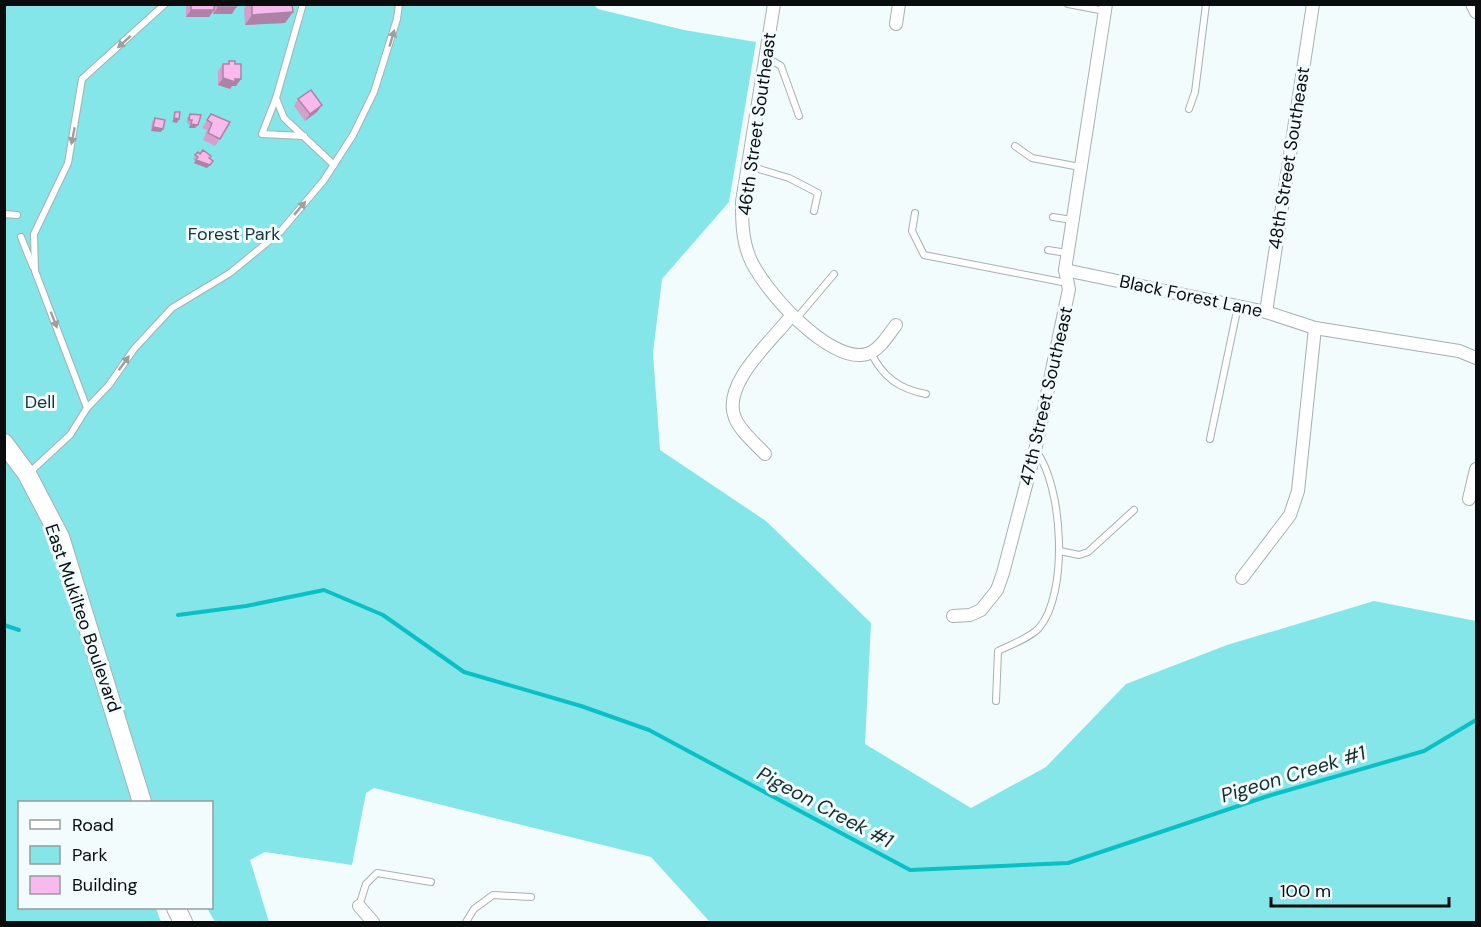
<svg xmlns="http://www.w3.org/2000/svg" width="1481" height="927" viewBox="0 0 1481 927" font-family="'DM Sans',sans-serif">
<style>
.green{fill:#84e6e9}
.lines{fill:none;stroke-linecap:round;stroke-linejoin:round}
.stream{stroke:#08c0c5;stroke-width:4}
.lane-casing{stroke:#a7b0b0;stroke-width:8}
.street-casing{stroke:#a7b0b0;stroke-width:14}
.secondary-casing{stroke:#a7b0b0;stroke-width:20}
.lane{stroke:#fff;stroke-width:6}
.street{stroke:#fff;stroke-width:12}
.secondary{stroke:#fff;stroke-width:18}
.wall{fill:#d59fcc}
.shaded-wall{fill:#ae82a6}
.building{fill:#f8b9ed;stroke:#ae82a6;stroke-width:1.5}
.oneway{fill:#9d9e9e}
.labels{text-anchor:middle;stroke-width:6;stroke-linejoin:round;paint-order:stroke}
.street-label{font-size:18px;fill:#0a0d0d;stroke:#f3fcfd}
.park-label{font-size:18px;fill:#1b3434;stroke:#f3fcfd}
.water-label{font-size:20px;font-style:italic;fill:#152e2e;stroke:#f3fcfd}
</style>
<rect width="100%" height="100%" fill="#f3fcfd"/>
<polygon class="green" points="5,5 594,5 598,9 684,30 756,42 729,202 662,279 653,353 660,450 766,521 871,623 865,744 971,808 1046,767 1126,684 1227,645 1374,601 1476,621 1476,922 710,922 651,857 374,788 366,793 352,865 265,852 250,860 269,922 215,922 207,908 212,908 212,802 20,802 20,908 156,908 161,922 5,922"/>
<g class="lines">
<g class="stream">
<polyline points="178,615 246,606 324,590 383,615 464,672 581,706 649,730 910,870 1068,863 1268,796 1424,751 1476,720"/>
<polyline points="4,625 19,630"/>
</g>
<g class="lane-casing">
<g id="lane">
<polyline points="303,4 276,98 262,134 304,136"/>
<polyline points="1068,4 1105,11"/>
<polyline points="766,57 781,66 799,116"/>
<polyline points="276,98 284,118 334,165"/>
<polyline points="1189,109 1195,92 1206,4"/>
<polyline points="1015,146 1032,158 1080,167"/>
<polyline points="749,166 789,178 818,193 814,211"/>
<polyline points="915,213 912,231 924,255 1067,283"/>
<polyline points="4,214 17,215"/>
<polyline points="1053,217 1072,220"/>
<polyline points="21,237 33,267"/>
<polyline points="1048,250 1067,253"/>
<polyline points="796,319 834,274"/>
<path d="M 871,353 C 883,377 899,389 926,394"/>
<polyline points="87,408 35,271 34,234 68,163 82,79 165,4"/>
<polyline points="1210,439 1238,306"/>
<polyline points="30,472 70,435 87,408 109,385 134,349 172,308 230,273 280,232 324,180 353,135 374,92 397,19 399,4"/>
<polyline points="1060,551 1079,555 1088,552 1134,510"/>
<path d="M 996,701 L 998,651 C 1010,645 1030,638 1039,628 C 1069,593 1063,486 1036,451"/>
<polyline points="359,906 366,884 377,873 431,882"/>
<polyline points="466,922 474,909 493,895 531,897"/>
</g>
</g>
<g class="street-casing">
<g id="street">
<path d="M 774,4 L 742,202 C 742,220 742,238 749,256 C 761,288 830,365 867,354 C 880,350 888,335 896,325"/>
<polyline points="1472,4 1476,12"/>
<polyline points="896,24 899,4"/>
<polyline points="1065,270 1266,312 1315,328 1459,351 1476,358"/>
<polyline points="1266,312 1313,4"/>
<path d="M 765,454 C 756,444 740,431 735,418 C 721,384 772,341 791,316"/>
<polyline points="1469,499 1476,469"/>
<polyline points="1242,578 1290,515 1298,491 1315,328"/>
<polyline points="953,616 970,615 981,610 997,590 1003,573 1035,451 1069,289 1065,270 1106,4"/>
<polyline points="359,906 373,922"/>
</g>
</g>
<g class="secondary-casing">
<g id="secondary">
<polyline points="4,443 27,474 60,537 142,802"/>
<polyline points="176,908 183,922"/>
</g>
</g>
<use href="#lane" class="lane"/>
<use href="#street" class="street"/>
<use href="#secondary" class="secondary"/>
</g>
<g class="wall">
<polygon points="186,4 236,4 236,7 232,14 213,14 213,12 209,17 186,17"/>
<polygon points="247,4 292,4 293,12 285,23 245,25 244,9"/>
<polygon points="229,61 235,64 236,86 232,86 230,89 218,85 218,71 223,64 227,64"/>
<polygon points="298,99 322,105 317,112 305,121 294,106"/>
<polygon points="190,114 198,125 195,128 189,128 189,124 187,124 187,118"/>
<polygon points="211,114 220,139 215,146 203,140 207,130 202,128"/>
<polygon points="155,118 161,132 151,131 152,122"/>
<polygon points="198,152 213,161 207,168 194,163 196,161 193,159"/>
</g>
<g class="shaded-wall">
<polygon points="218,7 236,7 232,14 213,14"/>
<polygon points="191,10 214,10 209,17 186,17"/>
<polygon points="293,12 285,23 245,25 252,15"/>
<polygon points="223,78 235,79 241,79 236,86 232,86 230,89 218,85"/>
<polygon points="322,105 317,112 305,121 310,114"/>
<polygon points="174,118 179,119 177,123 172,122"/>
<polygon points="191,124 198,125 195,128 189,128"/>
<polygon points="153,127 163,129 161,132 151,131"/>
<polygon points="196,160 210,165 207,168 194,163"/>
</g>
<g class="building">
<rect x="191" y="4" width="23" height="6"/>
<rect x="218" y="4" width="18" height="3"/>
<polygon points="252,4 292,4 293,12 252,15"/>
<polygon points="229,61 235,61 235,64 241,64 241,79 235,79 235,82 223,78 223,64 229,64"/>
<polygon points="311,90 322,105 310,114 298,99"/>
<polygon points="175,112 180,112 179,119 174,118"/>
<polygon points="190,114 201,115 198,125 191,124 192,120 189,120"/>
<polygon points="211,114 230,122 220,139 208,133 212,123 207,120"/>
<polygon points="155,118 165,120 163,129 153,127"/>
<polygon points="203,150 211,156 209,158 213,161 210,165 196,160 198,157 195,155 198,152 200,154"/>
</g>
<defs><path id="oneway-solid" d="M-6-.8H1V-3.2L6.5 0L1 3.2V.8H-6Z" transform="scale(1.5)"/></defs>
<g class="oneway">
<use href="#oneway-solid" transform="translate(392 38) rotate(-74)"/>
<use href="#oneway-solid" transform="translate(124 42) rotate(138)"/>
<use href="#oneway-solid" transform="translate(73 136) rotate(101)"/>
<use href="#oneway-solid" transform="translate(300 208) rotate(-50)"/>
<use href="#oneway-solid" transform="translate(54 320) rotate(69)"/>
<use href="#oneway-solid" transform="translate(124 363) rotate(-54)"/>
</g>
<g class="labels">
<g class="street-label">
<text transform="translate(757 124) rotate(-82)" y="6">46th Street Southeast</text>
<text transform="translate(1289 158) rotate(-81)" y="6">48th Street Southeast</text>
<text transform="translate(1191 296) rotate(12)" y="6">Black Forest Lane</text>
<text transform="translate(1046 396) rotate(-77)" y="6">47th Street Southeast</text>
<text transform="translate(83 618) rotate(71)" y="6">East Mukilteo Boulevard</text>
</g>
<g class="park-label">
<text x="234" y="240">Forest Park</text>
<text x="40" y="408">Dell</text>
</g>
<g class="water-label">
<text transform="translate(1293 774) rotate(-17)" y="7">Pigeon Creek #1</text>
<text transform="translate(825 807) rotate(28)" y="7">Pigeon Creek #1</text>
</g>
</g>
<rect width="1481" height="927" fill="none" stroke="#0a0d0d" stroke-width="12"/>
<rect x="18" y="801" width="195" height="108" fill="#f3fcfd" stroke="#969c9d" stroke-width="1.5"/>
<rect x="30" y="820" width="30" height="9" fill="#ffffff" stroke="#969c9d" stroke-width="1.5"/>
<text x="72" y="831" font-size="18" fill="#0a0d0d">Road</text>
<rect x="30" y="846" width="30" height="18" fill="#84e6e9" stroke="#969c9d" stroke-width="1.5"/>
<text x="72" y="861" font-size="18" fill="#0a0d0d">Park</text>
<rect x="30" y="876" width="30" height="18" fill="#f8b9ed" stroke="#969c9d" stroke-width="1.5"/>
<text x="72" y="891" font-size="18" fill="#0a0d0d">Building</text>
<path d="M1271 897v9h178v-9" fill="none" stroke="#0a0d0d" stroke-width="3"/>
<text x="1280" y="897" font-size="18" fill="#0a0d0d" stroke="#f3fcfd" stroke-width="4.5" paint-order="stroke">100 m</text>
</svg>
